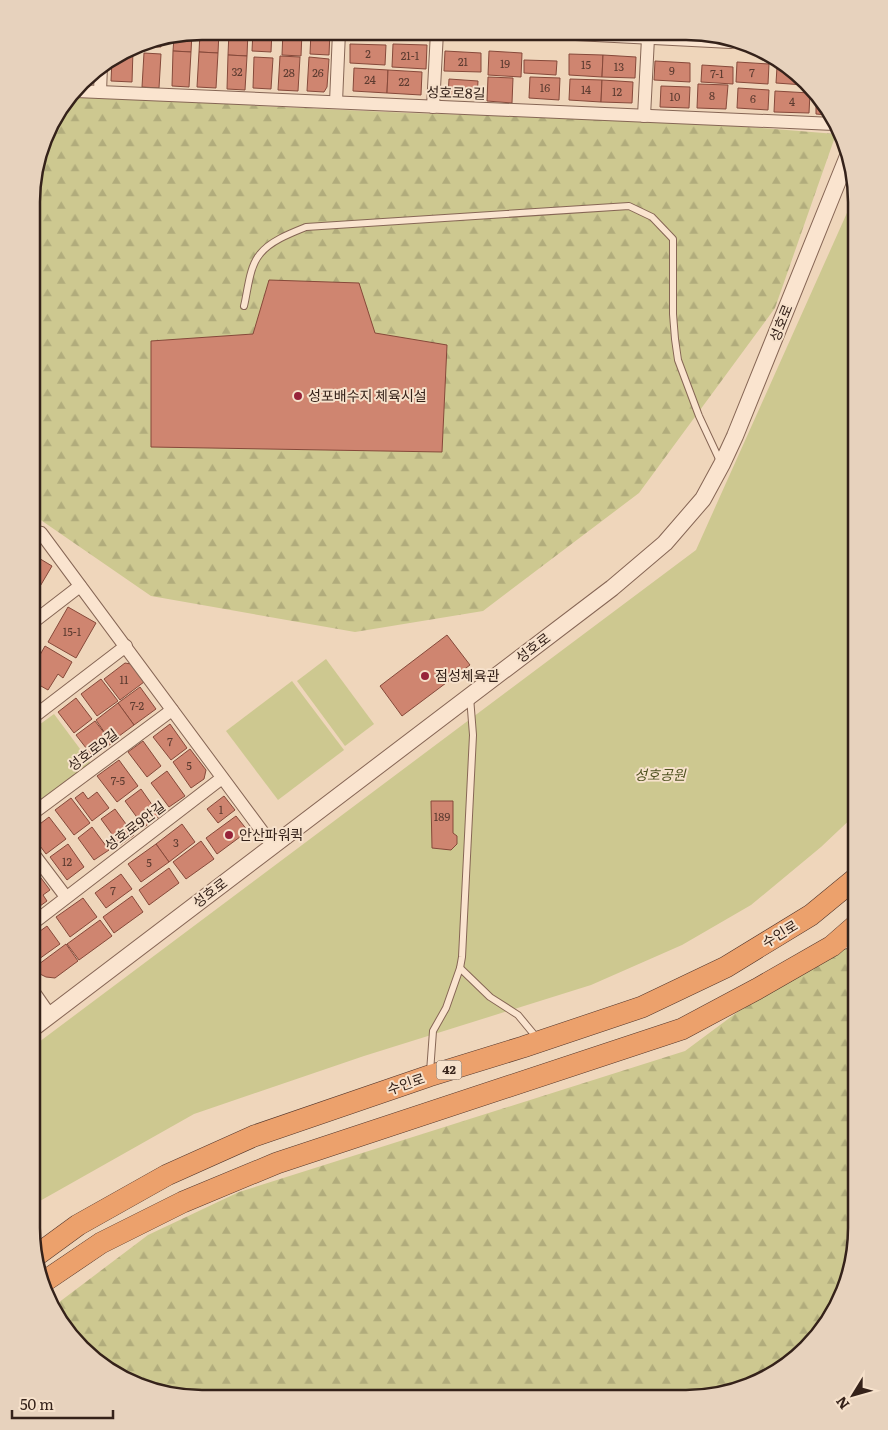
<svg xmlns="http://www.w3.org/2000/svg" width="888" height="1430" viewBox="0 0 888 1430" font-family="Literata,'Noto Sans KR',serif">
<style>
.forest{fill:url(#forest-firs)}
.park{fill:#cdc890}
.building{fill:#cf8570;stroke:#86493a}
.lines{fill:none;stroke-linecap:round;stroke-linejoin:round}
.service-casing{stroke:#866655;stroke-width:8}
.minor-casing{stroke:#866655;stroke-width:14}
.tertiary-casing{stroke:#866655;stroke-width:18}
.trunk-casing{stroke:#53352a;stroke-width:22}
.service{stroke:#fae4cf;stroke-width:6}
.minor{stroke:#fae4cf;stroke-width:12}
.tertiary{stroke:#fae4cf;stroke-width:16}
.trunk{stroke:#eca16c;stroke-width:21}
.poi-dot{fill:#97233a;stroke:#f6e1cb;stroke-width:2}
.labels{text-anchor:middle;stroke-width:4;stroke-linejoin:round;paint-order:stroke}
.number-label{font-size:11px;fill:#5c3b30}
.shield{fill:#f6e1cb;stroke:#6f5b4f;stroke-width:1}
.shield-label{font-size:12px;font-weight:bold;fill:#35221a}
.street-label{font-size:14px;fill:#35221a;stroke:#f6e1cb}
.poi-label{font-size:14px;fill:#35221a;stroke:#f6e1cb;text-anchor:start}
.park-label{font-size:14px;font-style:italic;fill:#4f5220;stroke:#f6e1cb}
.rim{fill:none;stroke:#35221a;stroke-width:2.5}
</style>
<defs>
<pattern id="forest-firs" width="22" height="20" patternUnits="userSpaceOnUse" patternTransform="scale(1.25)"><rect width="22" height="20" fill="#cdc890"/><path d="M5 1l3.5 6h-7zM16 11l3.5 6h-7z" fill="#b1ac7c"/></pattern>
</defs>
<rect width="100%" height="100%" fill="#efd6bb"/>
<g class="forest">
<polygon points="74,93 117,93 260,106 410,113 686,122 836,134 775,308 639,493 483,611 355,632 151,596 32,514 33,180 49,126"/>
<polygon points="856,924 856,1240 848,1283 822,1332 751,1386 687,1399 180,1397 98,1364 54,1306 148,1235 239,1192 685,1051"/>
</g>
<g class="park">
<polygon points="855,195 857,202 857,813 821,847 751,905 682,945 591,985 364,1056 194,1114 31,1206 31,1048 696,550"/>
<polygon points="326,659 374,724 345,746 297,681"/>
<polygon points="292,681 344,750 278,800 226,731"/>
<polygon points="54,714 92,765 32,809 32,730"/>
</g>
<g class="building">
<polygon points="219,31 218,53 199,52 200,32"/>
<polygon points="229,31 248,31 247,56 228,55"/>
<polygon points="253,31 272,31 271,52 252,51"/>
<polygon points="283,31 302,32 301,56 282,55"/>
<polygon points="311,32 330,32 329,55 310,54"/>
<polygon points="349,32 384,32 383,37 349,36"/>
<polygon points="390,32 419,32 418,40 389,38"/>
<polygon points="192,33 191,52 173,51 174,37"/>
<polygon points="161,39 161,47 138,46 138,44"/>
<polygon points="350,44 386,45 385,65 350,63"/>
<polygon points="393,44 427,45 426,69 392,67"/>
<polygon points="128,49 133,50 132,82 111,81 112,59"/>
<polygon points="173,51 191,52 189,87 172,86"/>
<polygon points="445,51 481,53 481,72 444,71"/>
<polygon points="489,51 522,53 521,77 488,75"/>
<polygon points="199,52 218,53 216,88 197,87"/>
<polygon points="144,53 161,54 159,88 142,87"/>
<polygon points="569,54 603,55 602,77 569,75"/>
<polygon points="228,55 247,56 245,90 227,89"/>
<polygon points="603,55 636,57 635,78 602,77"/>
<polygon points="280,56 300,57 298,91 278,90"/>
<polygon points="254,57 273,58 271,89 253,88"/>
<polygon points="309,57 329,59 327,87 324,92 307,91"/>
<polygon points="524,60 557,61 556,75 524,73"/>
<polygon points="655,61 690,63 690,82 654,80"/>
<polygon points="737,62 769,64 768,84 736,82"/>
<polygon points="702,65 733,67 733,84 701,82"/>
<polygon points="777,67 791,67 804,85 776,83"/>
<polygon points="354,68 388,70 387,93 353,91"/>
<polygon points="388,70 422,72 421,95 387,93"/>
<polygon points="488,77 513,78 512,103 487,101"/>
<polygon points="530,77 560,78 559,100 529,98"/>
<polygon points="449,79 478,81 477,98 448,96"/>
<polygon points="570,79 602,80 601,102 569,100"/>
<polygon points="602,80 633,82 632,103 601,102"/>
<polygon points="698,84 728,85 726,109 697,108"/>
<polygon points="661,86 690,87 689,108 660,107"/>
<polygon points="738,88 769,90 768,110 737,108"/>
<polygon points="775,91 810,93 809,113 774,112"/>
<polygon points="816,101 827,115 816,114"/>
<polygon points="269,280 359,283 375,333 447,345 442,452 151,447 151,341 253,334"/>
<polygon points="32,554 52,566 32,600"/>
<polygon points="68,607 96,623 76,658 48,642"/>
<polygon points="447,635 470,665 402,716 380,686"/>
<polygon points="45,646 72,662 63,678 58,674 48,690 32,681 32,660 36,662"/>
<polygon points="125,663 131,664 144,682 120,700 104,679"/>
<polygon points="101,679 118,701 97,716 81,694"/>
<polygon points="140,687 156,709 134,725 118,703"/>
<polygon points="76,698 92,719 74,733 58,712"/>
<polygon points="118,703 134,725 111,742 96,720"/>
<polygon points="95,721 112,743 93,757 76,735"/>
<polygon points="170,724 187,748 171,760 153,737"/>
<polygon points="143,741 161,766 147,777 128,752"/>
<polygon points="190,749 206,770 204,779 191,788 173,762"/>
<polygon points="119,760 138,786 117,802 97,776"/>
<polygon points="167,771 185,796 169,807 151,783"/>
<polygon points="141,789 160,816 144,827 125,801"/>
<polygon points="83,792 88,799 97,792 109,808 92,821 75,798"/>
<polygon points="224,796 235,810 218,823 207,809"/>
<polygon points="71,798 90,823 74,835 55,810"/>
<polygon points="431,801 453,801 453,833 457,836 457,844 451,850 432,848"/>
<polygon points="115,809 134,835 120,845 101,819"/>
<polygon points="236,816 248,831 217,854 206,838"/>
<polygon points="49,817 66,839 46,854 32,835 32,830"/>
<polygon points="182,824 195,842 169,862 156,844"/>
<polygon points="92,827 109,850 94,860 78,838"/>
<polygon points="201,841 214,859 186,879 173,862"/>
<polygon points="68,844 84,867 67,880 50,857"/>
<polygon points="156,844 169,862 141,882 128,864"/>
<polygon points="169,868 179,883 149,905 139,890"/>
<polygon points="38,874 50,890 43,895 47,901 33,911 32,909 32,878"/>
<polygon points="121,874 132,889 106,908 95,893"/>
<polygon points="132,896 143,912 114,933 103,917"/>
<polygon points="83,898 97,917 70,937 56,917"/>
<polygon points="100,920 112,936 79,960 67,944"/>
<polygon points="47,926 60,944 32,964 32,937"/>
<polygon points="66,944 78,961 55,978 46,977 40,974 35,967"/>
</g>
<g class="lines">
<g class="service-casing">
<g id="service">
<path d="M 244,306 C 248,290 249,267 260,254 C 270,241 291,233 306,227 L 629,206 L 652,217 L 673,239 L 673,314 L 675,339 L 678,360 L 699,416 L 720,461"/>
<polyline points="842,946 856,943"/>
<polyline points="460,968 462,957 473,735 470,697"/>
<polyline points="430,1072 433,1031 446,1008 460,968 490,997 518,1015 537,1038"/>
</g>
</g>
<g class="minor-casing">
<g id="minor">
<polyline points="537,32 731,42"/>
<polyline points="76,91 834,124"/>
<polyline points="100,92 101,66"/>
<polyline points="336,102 339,32"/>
<polyline points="433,107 437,32"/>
<polyline points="644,116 648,38"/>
<polyline points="32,537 41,533 273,846"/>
<polyline points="32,623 80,586"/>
<polyline points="32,718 126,646"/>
<polyline points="32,814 172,710"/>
<polyline points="32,852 66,897"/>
<polyline points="32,924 222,778"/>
</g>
</g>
<g class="tertiary-casing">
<g id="tertiary">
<polyline points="32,993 48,1016"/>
<polyline points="32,1029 612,588 665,543 703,499 722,464 735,436 848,156"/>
</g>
</g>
<g class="trunk-casing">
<g id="trunk">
<polyline points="37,1255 78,1225 167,1175 254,1136 429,1076 523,1047 642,1007 726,967 811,915 856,878"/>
<polyline points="42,1283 101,1243 183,1202 277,1163 682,1029 757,989 832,946 856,925"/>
</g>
</g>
<use href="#service" class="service"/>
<use href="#minor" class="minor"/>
<use href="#tertiary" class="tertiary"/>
<use href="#trunk" class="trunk"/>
</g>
<g class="poi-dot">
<circle cx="298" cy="396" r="5"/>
<circle cx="425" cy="676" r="5"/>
<circle cx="229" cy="835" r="5"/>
</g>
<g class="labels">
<g class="number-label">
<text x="368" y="58">2</text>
<text x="410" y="60">21-1</text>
<text x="463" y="66">21</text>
<text x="505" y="68">19</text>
<text x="586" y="69">15</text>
<text x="619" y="71">13</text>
<text x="672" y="75">9</text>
<text x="237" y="76">32</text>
<text x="289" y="77">28</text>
<text x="318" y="77">26</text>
<text x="752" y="77">7</text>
<text x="717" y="78">7-1</text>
<text x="370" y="84">24</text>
<text x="404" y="86">22</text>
<text x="545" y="92">16</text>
<text x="586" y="94">14</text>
<text x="617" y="96">12</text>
<text x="712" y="100">8</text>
<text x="675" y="101">10</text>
<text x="753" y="103">6</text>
<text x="792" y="106">4</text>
<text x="72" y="636">15-1</text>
<text x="124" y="684">11</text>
<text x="137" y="710">7-2</text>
<text x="170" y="746">7</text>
<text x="189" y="770">5</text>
<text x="118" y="785">7-5</text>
<text x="221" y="814">1</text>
<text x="442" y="821">189</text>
<text x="176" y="847">3</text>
<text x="67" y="866">12</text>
<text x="149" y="867">5</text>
<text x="113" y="895">7</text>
</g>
<rect class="shield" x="436.5" y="1060.5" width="25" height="19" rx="4"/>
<g class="shield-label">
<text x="449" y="1074">42</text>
</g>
<g class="street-label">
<text transform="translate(456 93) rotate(2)" y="5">성호로8길</text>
<text transform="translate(781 323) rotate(-68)" y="5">성호로</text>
<text transform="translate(533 648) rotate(-37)" y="5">성호로</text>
<text transform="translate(93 750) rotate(-37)" y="5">성호로9길</text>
<text transform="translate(135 826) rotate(-37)" y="5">성호로9안길</text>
<text transform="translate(210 893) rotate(-37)" y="5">성호로</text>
<text transform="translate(780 934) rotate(-31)" y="5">수인로</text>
<text transform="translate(406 1084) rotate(-19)" y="5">수인로</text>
</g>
<g class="poi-label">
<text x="308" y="401">성포배수지 체육시설</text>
<text x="435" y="681">점성체육관</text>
<text x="239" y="840">안산파워퀵</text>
</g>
<g class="park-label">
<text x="660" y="780">성호공원</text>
</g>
</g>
<path d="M0 0H888V1430H0ZM202 40H686A162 162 0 0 1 848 202V1228A162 162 0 0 1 686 1390H202A162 162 0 0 1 40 1228V202A162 162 0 0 1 202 40Z" fill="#e7d2bd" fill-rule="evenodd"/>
<path class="rim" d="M202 40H686A162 162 0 0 1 848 202V1228A162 162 0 0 1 686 1390H202A162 162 0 0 1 40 1228V202A162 162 0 0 1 202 40Z"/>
<g transform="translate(853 1395) rotate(233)" stroke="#f6e1cb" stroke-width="4" paint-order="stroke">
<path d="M0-4L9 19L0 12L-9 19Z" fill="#35221a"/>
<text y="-8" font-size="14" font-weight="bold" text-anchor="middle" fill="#35221a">N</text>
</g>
<path d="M12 1410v8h101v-8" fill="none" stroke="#35221a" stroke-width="2.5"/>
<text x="20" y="1410" font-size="15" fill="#35221a" stroke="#f6e1cb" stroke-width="4" paint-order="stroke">50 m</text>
</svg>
